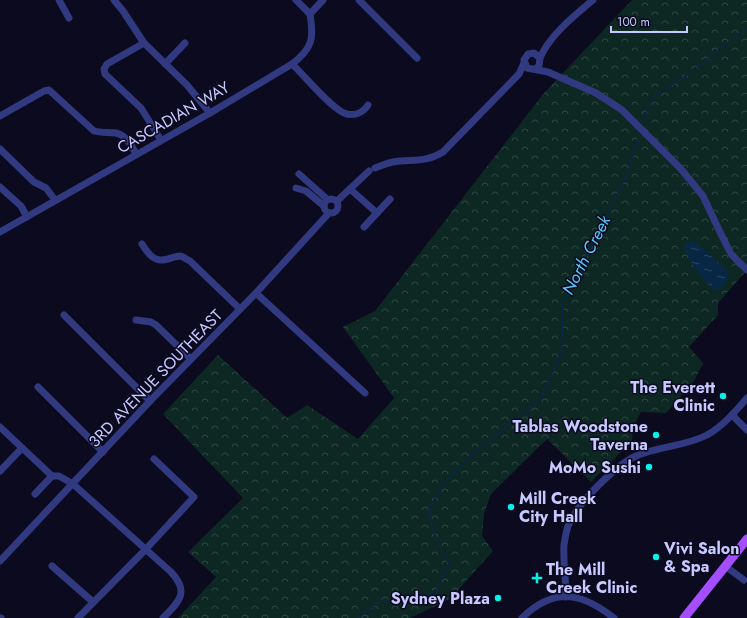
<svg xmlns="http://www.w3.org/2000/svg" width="747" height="618" viewBox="0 0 747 618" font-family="Jost,sans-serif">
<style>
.forest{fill:url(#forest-crowns)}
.water{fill:url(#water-ripples)}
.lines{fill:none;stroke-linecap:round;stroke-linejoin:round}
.stream{stroke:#082744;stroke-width:1.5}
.minor{stroke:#313980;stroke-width:7}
.major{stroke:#a44eff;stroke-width:9}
.poi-dot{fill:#00f2e8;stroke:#0b0a1e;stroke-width:1.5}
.labels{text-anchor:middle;stroke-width:3;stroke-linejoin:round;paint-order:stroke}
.street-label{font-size:16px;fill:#c7c8ff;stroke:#0b0a1e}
.poi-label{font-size:16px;font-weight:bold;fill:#c7c8ff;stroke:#0b0a1e;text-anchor:end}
.water-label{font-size:17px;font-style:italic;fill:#55c8ff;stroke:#0b0a1e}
</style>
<defs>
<pattern id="forest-crowns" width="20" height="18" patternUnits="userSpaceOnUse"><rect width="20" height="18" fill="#0d2823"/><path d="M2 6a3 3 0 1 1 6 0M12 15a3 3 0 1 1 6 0" fill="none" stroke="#2f4644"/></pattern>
<pattern id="water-ripples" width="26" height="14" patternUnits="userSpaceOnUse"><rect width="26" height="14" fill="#082744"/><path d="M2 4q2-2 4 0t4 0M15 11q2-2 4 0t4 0" fill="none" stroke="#2a4560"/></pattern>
</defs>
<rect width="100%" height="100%" fill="#0b0a1e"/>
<polygon class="forest" points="632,0 747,0 747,270 718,303 718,315 689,347 703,363 694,381 666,413 641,412 633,427 632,441 591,482 547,439 491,494 484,514 482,536 493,551 450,599 410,618 178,618 216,577 188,552 243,498 163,414 218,355 287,418 307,405 358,439 394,398 343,327 375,311 544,93"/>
<path class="water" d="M 694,241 L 726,269 L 729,275 L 727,281 L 720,289 L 714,290 C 704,281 687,260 684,246 L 687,243 Z"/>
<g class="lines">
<g class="stream">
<polyline points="644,121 652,98 690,73 744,30 747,29"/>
<polyline points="358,618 379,602 436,592 449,564 435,536 428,512 442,485 468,458 541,399 562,350 563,301 626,177 638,139"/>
</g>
<g class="minor">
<polyline points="59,0 69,18"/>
<polyline points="114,0 123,11 144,43 187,85 210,113"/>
<polyline points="296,0 310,14"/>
<polyline points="359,0 417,58"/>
<polyline points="310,14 323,0"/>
<polyline points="144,43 107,64 104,69 105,74 141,108 161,140"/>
<path d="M 540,58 C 549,36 575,15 593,0"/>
<polyline points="165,64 185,43"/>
<path d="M 292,64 C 304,75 330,107 344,113 C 353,117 363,113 368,105"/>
<polyline points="535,69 539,66 540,58 534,53 528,54 524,60 527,68 548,72 596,93 622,110 681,169 703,196 719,230 731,254 747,270"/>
<path d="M 0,116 L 44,91 L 49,90 L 94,131 C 101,133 109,132 116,133 C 126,135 132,146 136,154"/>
<polyline points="0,149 34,182 46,188 55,200"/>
<path d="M 375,168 C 381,166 387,163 393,162 C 412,159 425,163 443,152 L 519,74 L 524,63"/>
<polyline points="299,174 327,199"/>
<polyline points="0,187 21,206 27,217"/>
<polyline points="296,188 306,191 324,206"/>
<polyline points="350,189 377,213"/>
<circle cx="331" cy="206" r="7"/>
<polyline points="337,201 369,171"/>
<polyline points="364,227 390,199"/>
<path d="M 0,232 L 210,113 L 292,64 C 313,48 314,38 310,14"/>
<path d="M 142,244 C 146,250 152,261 162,260 C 168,260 174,256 181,256 L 190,261 L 240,309"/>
<polyline points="256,293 365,393"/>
<polyline points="64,315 150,401"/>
<polyline points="136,320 151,322 156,325 191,359"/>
<polyline points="38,387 103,452"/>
<polyline points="732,415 747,430"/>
<path d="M 0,427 L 52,476 L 59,476 L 73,484 L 171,572 C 190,592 179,602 163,618"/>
<polyline points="0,471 22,448"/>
<polyline points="35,494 52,476"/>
<polyline points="0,561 150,401 256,293 329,213"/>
<polyline points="52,566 93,602"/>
<polyline points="725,566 744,580"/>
<path d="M 566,597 C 566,580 563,562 564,545 C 565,539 566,530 569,524 C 577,504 614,467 634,457 C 657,446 684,447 707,435 C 723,426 735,412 747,398"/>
<polyline points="0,618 1,618"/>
<polyline points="78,618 146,549 194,497 154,459"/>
<path d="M 522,618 C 554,587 581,592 614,618"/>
</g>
<polyline class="major" points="684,618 747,539"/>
</g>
<g class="poi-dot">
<circle cx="723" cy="396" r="4"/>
<circle cx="656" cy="435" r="4"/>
<circle cx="649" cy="467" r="4"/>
<circle cx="511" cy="507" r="4"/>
<circle cx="656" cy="557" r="4"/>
<path d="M535 572h4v4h4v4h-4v4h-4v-4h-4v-4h4z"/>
<circle cx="498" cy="598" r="4"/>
</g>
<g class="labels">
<g class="street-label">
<text transform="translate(173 117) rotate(-30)" y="6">CASCADIAN WAY</text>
<text transform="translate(155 378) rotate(-46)" y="6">3RD AVENUE SOUTHEAST</text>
</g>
<g class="poi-label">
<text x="715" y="393">The Everett<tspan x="715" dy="18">Clinic</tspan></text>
<text x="648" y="432">Tablas Woodstone<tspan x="648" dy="18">Taverna</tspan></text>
<text x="641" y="473">MoMo Sushi</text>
<text x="519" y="504" text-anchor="start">Mill Creek<tspan x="519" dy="18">City Hall</tspan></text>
<text x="664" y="554" text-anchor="start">Vivi Salon<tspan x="664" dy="18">&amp; Spa</tspan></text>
<text x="546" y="575" text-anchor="start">The Mill<tspan x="546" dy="18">Creek Clinic</tspan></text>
<text x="490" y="604">Sydney Plaza</text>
</g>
<g class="water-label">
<text transform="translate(586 255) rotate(-63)" y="6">North Creek</text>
</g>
</g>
<path d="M611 26v6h76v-6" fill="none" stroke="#c7c8ff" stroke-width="2"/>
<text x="617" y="26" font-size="12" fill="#c7c8ff" stroke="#0b0a1e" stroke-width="3" paint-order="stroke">100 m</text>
</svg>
